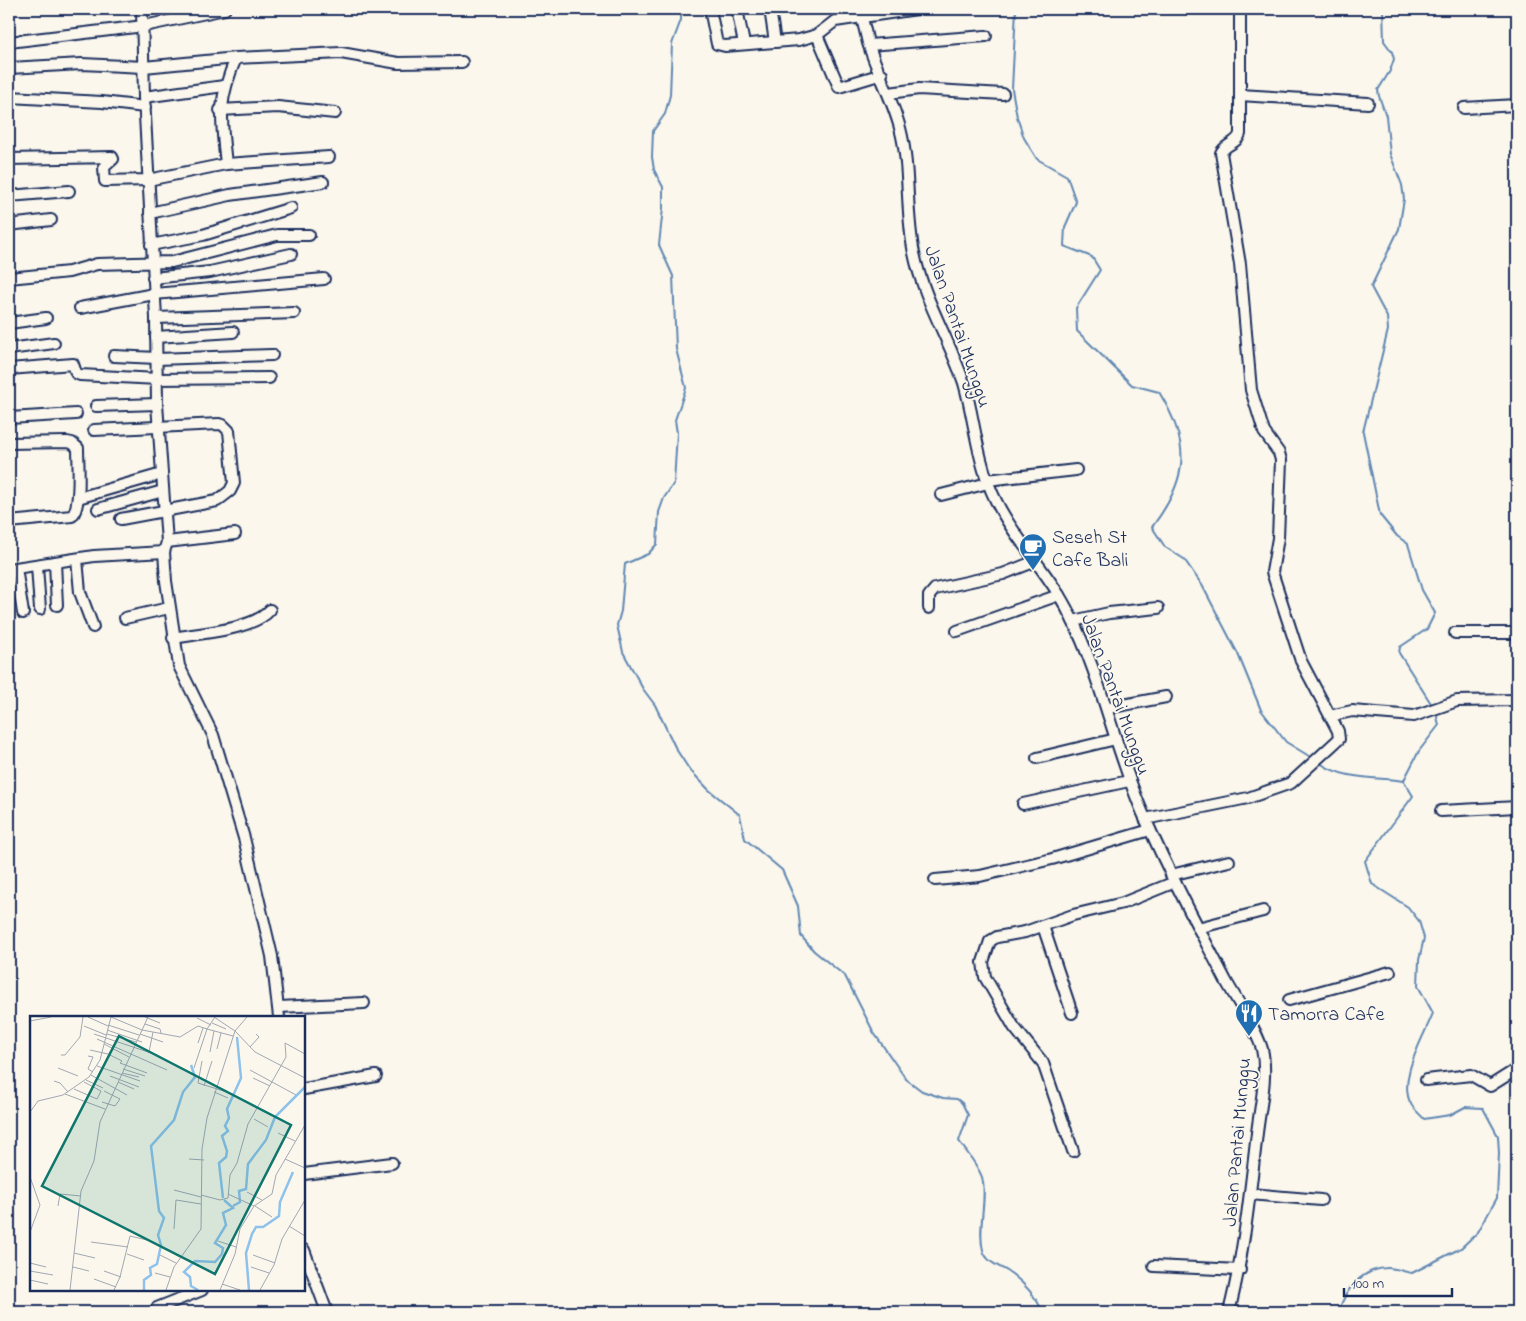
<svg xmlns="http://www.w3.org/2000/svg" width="1526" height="1321" viewBox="0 0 1526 1321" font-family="'Indie Flower',sans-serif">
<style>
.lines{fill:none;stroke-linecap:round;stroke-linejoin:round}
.stream{stroke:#6087b3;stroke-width:2}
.minor-casing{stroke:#1b2f5e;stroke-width:14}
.minor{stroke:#fbf7ec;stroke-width:10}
.labels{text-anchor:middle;stroke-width:4;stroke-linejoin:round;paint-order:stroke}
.street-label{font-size:20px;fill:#1b2f5e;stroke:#fbf7ec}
.poi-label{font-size:20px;fill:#1b2f5e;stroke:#fbf7ec;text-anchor:start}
.inset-river{fill:none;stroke:#8ec2eb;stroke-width:2.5}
.inset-road{fill:none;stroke:#a1a7b3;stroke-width:1}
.view{fill:#0f766e;fill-opacity:0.15;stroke:#0f766e;stroke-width:2.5}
.inset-edge{fill:none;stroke:#1b2f5e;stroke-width:2.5}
</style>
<rect width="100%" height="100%" fill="#fbf7ec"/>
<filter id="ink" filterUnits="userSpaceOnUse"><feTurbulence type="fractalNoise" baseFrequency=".02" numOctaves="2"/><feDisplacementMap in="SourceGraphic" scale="10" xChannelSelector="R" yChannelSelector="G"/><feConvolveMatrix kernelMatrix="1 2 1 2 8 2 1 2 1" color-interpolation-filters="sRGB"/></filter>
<g filter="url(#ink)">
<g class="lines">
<g class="stream">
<path d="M 681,9 L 681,20 L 672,44 L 670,95 L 665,114 L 653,131 L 652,157 L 654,170 L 663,187 L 663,208 L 659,245 L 673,276 L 676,349 L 686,388 L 675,420 L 677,433 L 674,483 L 664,498 L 659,512 L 657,544 L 648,554 L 625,564 L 621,611 L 617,625 L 623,652 L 643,689 L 655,705 L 676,749 L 689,769 L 709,790 L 740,815 L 745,839 L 782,870 L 798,906 L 801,936 L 814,951 L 845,976 L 874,1033 L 906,1079 L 922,1091 L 943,1098 L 957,1099 L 962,1103 L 968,1115 L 959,1141 C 967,1153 977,1164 982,1177 C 988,1198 977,1228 983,1250 C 987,1264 1001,1266 1012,1274 C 1025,1284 1036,1297 1043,1312"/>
<path d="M 1016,9 L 1012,89 L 1017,117 L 1024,138 L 1037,159 L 1067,176 L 1076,202 L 1065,227 L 1064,246 L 1092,257 L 1100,270 L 1076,308 L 1077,331 L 1132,385 L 1159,392 C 1191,444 1189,478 1152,527 L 1165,547 L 1184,559 L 1202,585 L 1238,654 L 1261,710 L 1286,742 L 1309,756"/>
<polyline points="1383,9 1384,41 1392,52 1394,59 1390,71 1378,90 1379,96 1386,116 1390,154 1402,185 1404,199 1399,229 1371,287 1387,317 1388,330 1363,432 1380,515 1397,536 1408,544 1422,590 1435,613 1427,629 1400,647 1399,653 1432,705"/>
<path d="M 1320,763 C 1343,780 1376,777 1404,781 L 1413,796 L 1365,861 L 1372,884 L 1408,907 L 1419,921 L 1424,938 L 1419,960 L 1418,986 L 1433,1013 C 1424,1037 1397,1079 1411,1104 C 1413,1109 1420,1114 1424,1119 L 1450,1115 L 1465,1107 L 1483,1108 L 1498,1136 L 1499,1153 L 1497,1198 L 1478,1232 L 1461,1248 L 1412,1273 C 1404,1272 1396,1268 1388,1268 C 1363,1268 1344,1290 1339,1312"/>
<polyline points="1404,780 1419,751 1439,725 1436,713"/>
</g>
<g class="minor-casing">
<g id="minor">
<polyline points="142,9 144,97 156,318 157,404 167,542 164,552 166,581 179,666 213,735 244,838 272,956 279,1017"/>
<polyline points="710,9 717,44 725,46 799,40 817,35 835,21 917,9"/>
<polyline points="737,9 744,44"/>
<polyline points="770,9 775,42"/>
<path d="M 859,9 C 863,20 865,31 868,43 C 877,72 892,98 900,128 C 911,169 905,211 914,253 C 923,298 949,339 964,383 C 974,417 976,452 989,485 C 1007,533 1048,569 1070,615 C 1103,680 1115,752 1145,818 C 1169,874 1198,927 1226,981 C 1237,1001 1256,1028 1262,1049 C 1268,1075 1260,1107 1257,1133 C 1250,1193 1244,1253 1229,1312"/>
<polyline points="817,35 839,87 882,74"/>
<polyline points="9,42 144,26 225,9"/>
<polyline points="869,45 986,36"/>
<polyline points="9,68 82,64 144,67 236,58 341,53 398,63 462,62"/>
<polyline points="889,93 919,89 1003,94"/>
<polyline points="1240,95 1368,103"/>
<polyline points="9,97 102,102 145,107"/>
<polyline points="144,97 224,86"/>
<polyline points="1464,108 1517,105"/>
<polyline points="220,110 278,107 335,113"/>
<polyline points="9,159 112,157 113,159 104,167 105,181 148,180 226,164 329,157"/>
<path d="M 226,164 C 221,117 217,103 236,58"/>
<polyline points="9,196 69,191"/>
<polyline points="150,213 230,195 323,182"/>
<polyline points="9,225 51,220"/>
<polyline points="151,245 203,235 291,208"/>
<polyline points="9,278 69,272 97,264 172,262 277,235 309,235"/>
<polyline points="153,278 210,272 291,254"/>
<polyline points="80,308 154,294 324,279"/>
<polyline points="156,318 294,313"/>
<polyline points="9,323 46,318"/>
<polyline points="156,337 233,332"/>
<polyline points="9,349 54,343"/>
<polyline points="114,356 157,358"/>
<polyline points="157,359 272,355"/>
<polyline points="9,369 73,364 76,373 80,375 158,379 269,378"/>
<polyline points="96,406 157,404"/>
<polyline points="9,418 76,414"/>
<polyline points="94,430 219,424 223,425 229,431 234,483 230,491 217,501 121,519"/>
<path d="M 9,443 L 67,442 L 72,443 L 78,448 C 78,464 82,505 72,516 L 9,522"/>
<polyline points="987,480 1076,470"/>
<polyline points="941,495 988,483"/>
<polyline points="78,498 162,474"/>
<polyline points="98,509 163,491"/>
<polyline points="167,542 235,534"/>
<polyline points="77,559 80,592 93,627"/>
<polyline points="55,562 57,605"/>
<polyline points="37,566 40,609"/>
<polyline points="16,568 23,613"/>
<polyline points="9,569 94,556 164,552"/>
<polyline points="929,608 929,596 935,589 1003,574 1036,561"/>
<polyline points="125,618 169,608"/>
<polyline points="1073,621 1109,613 1158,608"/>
<polyline points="957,631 1059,595"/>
<polyline points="1455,633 1517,633"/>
<path d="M 173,638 C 200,633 253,630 270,610"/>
<polyline points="1107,708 1166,697"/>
<polyline points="1330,716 1352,711 1414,716 1457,701 1517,700"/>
<polyline points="1037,758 1116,739"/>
<polyline points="1023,804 1129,781"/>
<polyline points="1441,811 1517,807"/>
<path d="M 1145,819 L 1248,798 L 1291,783 L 1339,739 L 1338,731 L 1301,661 L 1272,572 L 1278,538 L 1281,460 L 1279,453 L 1264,432 L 1251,390 L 1240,264 L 1221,153 C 1225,144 1237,144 1240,134 L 1240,9"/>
<polyline points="1171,875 1229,861"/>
<polyline points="935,880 980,876 1052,859 1150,830"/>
<polyline points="1043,926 1072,1013"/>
<polyline points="1198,928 1263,911"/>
<polyline points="1289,1000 1390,972"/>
<polyline points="279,1007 364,1003"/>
<polyline points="1426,1080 1471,1075 1490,1086 1517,1069"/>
<polyline points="304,1089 376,1076"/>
<polyline points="1073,1151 1043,1063 1014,1027 985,977 983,962 990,941 997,937 1025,932 1073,915 1123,903 1175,882"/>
<polyline points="304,1174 392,1163"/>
<polyline points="1250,1194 1321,1200"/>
<polyline points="304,1250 327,1312"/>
<polyline points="1154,1266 1240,1270"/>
<polyline points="155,1312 157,1308 202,1290"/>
</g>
</g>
<use href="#minor" class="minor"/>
</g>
</g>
<defs>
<g id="cafe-pin" transform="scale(1.4375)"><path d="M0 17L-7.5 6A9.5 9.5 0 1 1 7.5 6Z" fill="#1f6fb2" stroke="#fbf7ec"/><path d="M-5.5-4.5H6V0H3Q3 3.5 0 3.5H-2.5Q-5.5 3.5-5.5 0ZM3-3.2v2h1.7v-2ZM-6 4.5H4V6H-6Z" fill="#fff"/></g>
<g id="restaurant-pin" transform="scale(1.4375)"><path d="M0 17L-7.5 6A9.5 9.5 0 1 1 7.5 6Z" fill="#1f6fb2" stroke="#fbf7ec"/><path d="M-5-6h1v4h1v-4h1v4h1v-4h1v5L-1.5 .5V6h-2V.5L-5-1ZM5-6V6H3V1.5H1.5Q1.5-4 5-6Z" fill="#fff"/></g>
</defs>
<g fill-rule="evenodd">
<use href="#cafe-pin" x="1033" y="547"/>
<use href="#restaurant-pin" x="1249" y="1013"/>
</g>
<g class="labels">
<g class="street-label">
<text transform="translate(959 326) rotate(71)" y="7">Jalan Pantai Munggu</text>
<text transform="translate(1117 694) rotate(70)" y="7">Jalan Pantai Munggu</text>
<text transform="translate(1236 1142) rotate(-85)" y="7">Jalan Pantai Munggu</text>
</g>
<g class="poi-label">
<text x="1052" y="543">Seseh St<tspan x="1052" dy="23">Cafe Bali</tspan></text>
<text x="1268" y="1020">Tamorra Cafe</text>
</g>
</g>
<g transform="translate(30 1016)">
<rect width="275" height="275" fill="#fbf7ec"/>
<path class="inset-river" d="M 193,182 L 189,147 L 196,141 L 197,135 L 192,120 L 198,115 L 195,110 L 199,102 L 197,93 L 211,62 L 207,21M 203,190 L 210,186 L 209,175 L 216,173 L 218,148 L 236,124 L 245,101 L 275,71M 114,274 L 114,264 L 121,259 L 120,252 L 127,248 L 131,229 L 128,219 L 134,202 L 129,195 L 121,130 L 144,104 L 153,76 L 165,61 L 161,49M 168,274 L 161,270 L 160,261 L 154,256 L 165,245 L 185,246 L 192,238 L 193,232 L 185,227 L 196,209 L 193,197 L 203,192 L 194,184M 219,274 L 216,237 L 222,218 L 226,211 L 233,211 L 249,200 L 250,186 L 263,156"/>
<path class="inset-road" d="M 58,1 L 78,10M 81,1 L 112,14 L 150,21 L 168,10 L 177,13 L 185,1M 115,1 L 130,7M 184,1 L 205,15 L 225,36 L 275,62M 167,2 L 181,9M 0,5 L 21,1M 182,7 L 196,13M 115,8 L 130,13 L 131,17M 78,9 L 109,19M 54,10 L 76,19M 77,14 L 112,26M 64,18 L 127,39M 77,18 L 106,26M 110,18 L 133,26M 67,23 L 137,54M 168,27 L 173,12M 74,28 L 99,41M 220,31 L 229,21 L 226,18M 187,33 L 191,17M 60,34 L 78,38 L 92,45 L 90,47 L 117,57M 119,36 L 123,16M 180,36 L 184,15M 31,39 L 35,39 L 50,21 L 53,1M 58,40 L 63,41 L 58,53 L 63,56M 172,45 L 168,67 L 200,77M 67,50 L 110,65M 28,52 L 48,60M 164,52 L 177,13 L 203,20M 93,53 L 115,60M 220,54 L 266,79M 92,57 L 109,61M 61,59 L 97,79M 80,60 L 109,71M 223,62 L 240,70M 56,64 L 73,72M 24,65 L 30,67 L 38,76M 88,66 L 104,73M 174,70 L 182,45M 44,73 L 67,83 L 71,75 L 54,66M 184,76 L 198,82M 35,78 L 75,93M 72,86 L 85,90 L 90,83 L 74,75M 0,96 L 8,85 L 33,79 L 59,61 L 70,44 L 81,1M 224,103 L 238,111M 248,117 L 265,125M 159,143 L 174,144M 255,143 L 275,152M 0,161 L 10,189 L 0,216M 144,174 L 171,181M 217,176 L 232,184M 198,178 L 224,190M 171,179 L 190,184 L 198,182 L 200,159 L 207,147 L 218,108 L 256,41 L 255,27 L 275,38M 28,190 L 30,178 L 51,180M 225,190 L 242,201M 259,210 L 275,220M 144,213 L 146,184 L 171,188M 188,225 L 206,231M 61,226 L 98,231M 44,237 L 65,242M 97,238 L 114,244M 130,239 L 146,247M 223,239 L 245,247M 0,247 L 16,251M 43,251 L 59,255M 221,251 L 239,257M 0,255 L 23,259M 74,255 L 91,261M 125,257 L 140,261M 64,263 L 86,271M 0,264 L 18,268M 192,268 L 210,274M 40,274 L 51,175 L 64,145 L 70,106 L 118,1M 84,274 L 90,261 L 100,220 L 117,224M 136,274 L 144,251 L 171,213 L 172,133 L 177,102 L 205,15 L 217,1M 190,274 L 205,238 L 210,213 L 224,190 L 242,178 L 246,159 L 275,109M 230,274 L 244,249 L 252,223 L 275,184"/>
<path class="view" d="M 89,20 L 261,109 L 185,258 L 12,170 Z"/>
<rect width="275" height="275" class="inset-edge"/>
</g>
<rect width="1526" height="1321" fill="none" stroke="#fbf7ec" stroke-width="30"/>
<rect x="15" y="15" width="1496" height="1291" fill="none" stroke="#1b2f5e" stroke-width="2" filter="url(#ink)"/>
<path d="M1344 1288v8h108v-8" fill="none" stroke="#1b2f5e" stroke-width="2.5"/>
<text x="1351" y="1288" font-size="15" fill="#1b2f5e" stroke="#fbf7ec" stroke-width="4" paint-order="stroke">100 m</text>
</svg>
